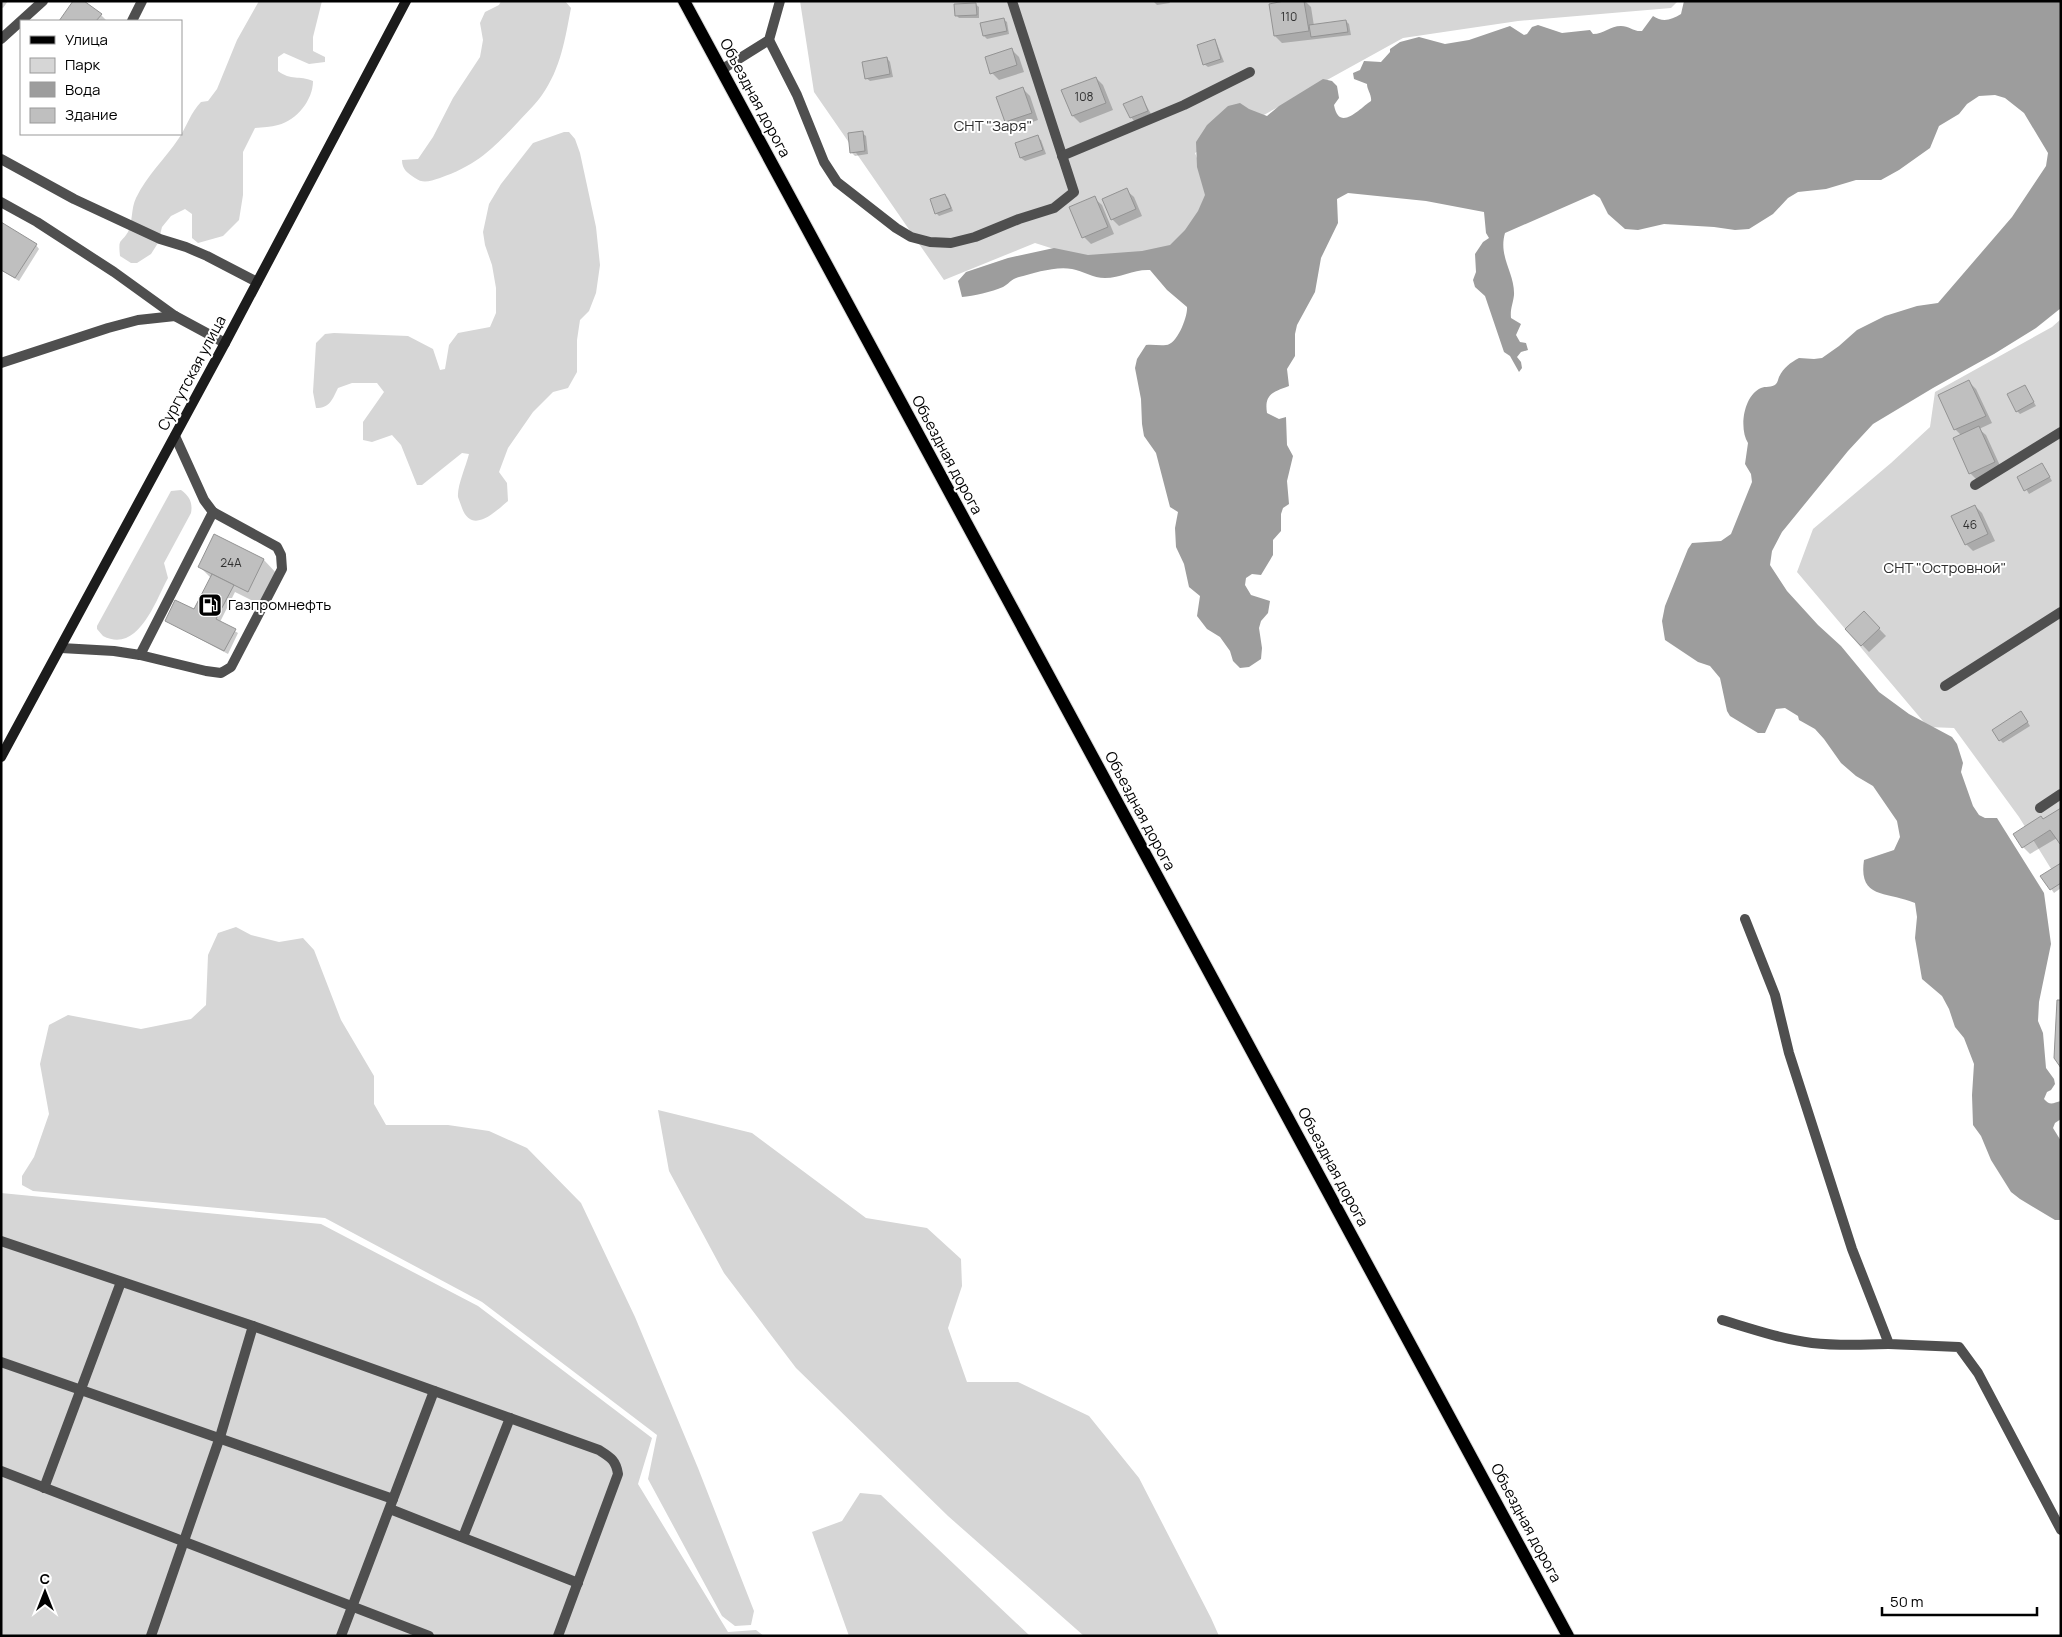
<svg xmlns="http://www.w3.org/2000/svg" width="2062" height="1637" viewBox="0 0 2062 1637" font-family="Manrope,sans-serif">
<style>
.green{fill:#d6d6d6}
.water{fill:#9d9d9d}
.shadow{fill:#0003}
.building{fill:#bfbfbf;stroke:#939393}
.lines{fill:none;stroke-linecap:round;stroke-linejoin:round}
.primary-casing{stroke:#dbdbdb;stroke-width:14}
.service{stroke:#4f4f4f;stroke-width:10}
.secondary{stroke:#1c1c1c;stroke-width:10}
.primary{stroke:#000;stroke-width:12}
.labels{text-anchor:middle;stroke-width:4;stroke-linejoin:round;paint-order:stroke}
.number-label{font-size:12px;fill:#303030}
.street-label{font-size:15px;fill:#000;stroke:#fff}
.park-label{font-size:15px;fill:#2d2d2d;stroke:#fff}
.poi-label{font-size:15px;fill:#000;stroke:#fff;text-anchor:start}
</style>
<rect width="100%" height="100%" fill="#fff"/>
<g class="green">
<path d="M 259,1 L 322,1 L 313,37 L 313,51 L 325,57 L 325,62 L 309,64 L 284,53 L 278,57 L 278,71 C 291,81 299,75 313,81 C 313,100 297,120 278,125 C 271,127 263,127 255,128 L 243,152 L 243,195 L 239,220 L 223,236 L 198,243 L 192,238 L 192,214 L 185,209 L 171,216 L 162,227 L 158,243 L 151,254 L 137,263 L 131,263 L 120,256 C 118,237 121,244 128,232 C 133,221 131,208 136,198 C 147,175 165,159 179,138 C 187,126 191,112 201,102 L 208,101 L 217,89 L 237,40 Z"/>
<path d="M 501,1 L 565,1 L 571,8 C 565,39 561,68 542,95 C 536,104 527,112 519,121 C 494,148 476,166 440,178 C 430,181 423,184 415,178 C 408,173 402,170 402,160 L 418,159 L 433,137 L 453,98 L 480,57 L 483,40 L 480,23 L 485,12 L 499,5 Z"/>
<polygon points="800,1 1678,1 1671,8 1518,21 1403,38 1195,153 1215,204 1176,259 1114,268 1035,243 944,280 814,92"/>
<path d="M 564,132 L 569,132 L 575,139 L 580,153 L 596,227 L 600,265 L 596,293 L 589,311 L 580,320 L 577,340 L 577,372 L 568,388 L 553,392 L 533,412 L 508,448 L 499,472 L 507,483 L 508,501 C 495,512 472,535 462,508 C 461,505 459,500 458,497 C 457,486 466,466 469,454 L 462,453 L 422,485 L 417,485 L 401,445 L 392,435 L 372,442 L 363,440 L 363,422 L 384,392 L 377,383 L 352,383 L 338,388 C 332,400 330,408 316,408 L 313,392 L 316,343 L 325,334 L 334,333 L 408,336 L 433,349 L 440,370 L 445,369 L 449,345 L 458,333 L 490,327 L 496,313 L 496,288 L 492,265 L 485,245 L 483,232 L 489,204 L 501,184 L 533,143 Z"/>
<polygon points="2061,319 2061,885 2019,817 1954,728 1928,727 1797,572 1813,529 1891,463 1930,427 1935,392 2052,327"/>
<path d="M 181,490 C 189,496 193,502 191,513 L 164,563 L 168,578 C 155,602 138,654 103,636 L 97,629 L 97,626 L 171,491 Z"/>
<polygon points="236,927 251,935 279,942 303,938 314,950 341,1020 374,1076 374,1104 386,1125 448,1125 489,1131 527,1148 581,1203 635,1317 698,1468 754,1611 751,1625 735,1626 722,1616 648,1479 657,1435 482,1302 325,1218 33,1191 22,1185 22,1176 34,1157 49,1114 40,1064 49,1025 68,1015 141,1029 191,1019 206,1005 208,955 218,933"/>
<polygon points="658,1110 752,1133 866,1218 927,1228 961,1259 962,1286 948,1328 967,1382 1018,1382 1089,1416 1139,1478 1211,1618 1219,1636 1084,1636 948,1516 796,1368 724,1273 669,1171"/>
<polygon points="1,1193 321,1224 478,1306 652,1438 638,1484 728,1632 756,1630 764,1636 1,1636"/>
<polygon points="860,1493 881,1495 1030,1636 849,1636 812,1532 842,1521"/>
</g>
<path class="water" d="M 1684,1 L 2061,1 L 2061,308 L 2036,328 L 1994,354 L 1933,388 L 1873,424 L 1848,451 L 1782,532 L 1772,551 L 1770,565 L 1787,591 L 1818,625 L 1841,646 L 1879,692 L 1909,714 L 1952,737 L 1957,744 L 1963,763 L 1961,772 L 1973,806 L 1979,815 L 1985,818 L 1997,818 L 2044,893 L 2051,944 L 2039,1002 L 2038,1021 L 2043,1033 L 2046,1068 L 2054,1079 L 2055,1084 L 2051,1090 L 2047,1092 L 2044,1099 C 2050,1106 2053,1103 2061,1101 L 2061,1119 L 2055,1123 L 2053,1128 L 2061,1141 L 2061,1220 L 2055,1220 L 2020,1199 L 2011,1192 L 1991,1160 L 1981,1136 L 1973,1125 L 1972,1095 L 1974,1064 L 1964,1038 L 1955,1027 L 1949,1009 L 1942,996 L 1922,979 L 1915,938 L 1917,917 L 1915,903 C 1888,891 1858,900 1864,860 L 1894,850 L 1900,837 L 1897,821 L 1873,786 L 1856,776 L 1841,763 L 1824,739 L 1815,729 L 1799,720 L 1798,716 L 1785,708 L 1776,709 L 1765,733 L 1758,733 L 1730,716 L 1727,711 L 1720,678 L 1710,666 L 1698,662 L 1665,640 L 1662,621 L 1665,606 L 1688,549 L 1692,543 L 1721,541 L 1731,534 L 1752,482 L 1751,474 L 1745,464 L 1748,443 C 1739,429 1743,396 1761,388 C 1765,386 1772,388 1776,384 C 1778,382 1778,379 1779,377 C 1784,367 1790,363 1799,358 L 1814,359 L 1822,358 L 1839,346 L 1857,330 L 1885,316 L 1917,306 L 1938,303 L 2012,217 L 2046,166 L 2048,153 L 2024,113 L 2005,98 L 1995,95 L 1979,96 L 1967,104 L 1959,114 L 1939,126 L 1930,148 L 1899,170 L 1881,180 L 1856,180 L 1826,189 L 1798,192 L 1788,198 L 1773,214 L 1749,229 L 1735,230 L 1714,227 L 1664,224 L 1638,230 L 1625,229 L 1608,214 L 1600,198 L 1594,194 L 1505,233 C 1498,257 1515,273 1514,295 C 1513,304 1510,309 1511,318 L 1521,324 L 1516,335 L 1520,342 L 1526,343 L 1528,350 L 1521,352 L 1517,357 L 1521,362 L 1522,368 L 1519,372 L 1510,356 L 1504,352 L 1485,296 L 1475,287 L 1473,280 L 1476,272 L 1475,254 L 1483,242 L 1489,238 L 1486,233 L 1484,212 L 1426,201 L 1348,193 L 1337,199 L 1338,223 L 1321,258 L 1315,292 L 1297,325 L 1295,334 L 1295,356 L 1287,369 L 1289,386 C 1273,392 1264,394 1267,413 L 1279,419 L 1286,417 L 1287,445 L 1293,456 L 1287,481 L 1289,504 L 1283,508 L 1281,514 L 1281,531 L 1273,540 L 1273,555 L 1261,575 L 1252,574 L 1246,578 L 1245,585 L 1251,595 L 1270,601 L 1268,613 L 1261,621 L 1259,628 L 1262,648 L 1261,659 L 1249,667 L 1240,668 L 1233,661 L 1230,651 L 1220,637 L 1207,629 L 1197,616 L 1200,596 L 1189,587 L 1184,564 L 1176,547 L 1175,528 L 1178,512 L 1170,507 L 1156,453 L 1144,436 L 1142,424 L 1141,399 L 1135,368 L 1137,359 L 1146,345 C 1153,344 1159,346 1166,345 C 1177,345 1188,316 1187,307 L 1167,290 L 1150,270 C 1134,269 1121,278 1105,278 C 1093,278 1083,271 1072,269 C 1055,266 1035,273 1019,277 C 1011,279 1009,284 1003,287 C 992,292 973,296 962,297 L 958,281 L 966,272 L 1008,258 L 1054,248 L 1088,255 L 1142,251 L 1170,245 L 1185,230 L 1198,211 L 1205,195 L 1197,167 L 1196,142 L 1207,125 L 1228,106 L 1240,103 L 1249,109 L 1267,116 L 1279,106 L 1323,79 L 1332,81 L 1337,86 L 1339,98 L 1334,105 C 1339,133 1360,108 1371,101 C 1372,95 1367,90 1367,84 L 1354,79 L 1353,73 L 1360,70 L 1364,61 L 1381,62 L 1390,52 L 1390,49 L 1400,42 L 1419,37 L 1445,44 L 1469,40 L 1510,26 L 1524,35 L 1527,34 L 1532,27 L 1538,25 L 1562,33 L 1590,30 L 1593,34 C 1604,34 1610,26 1621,26 C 1629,26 1634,32 1642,31 L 1653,16 C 1663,23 1671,20 1681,14 Z"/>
<g class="shadow">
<polygon points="1,1 8,1 3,8 1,7"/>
<polygon points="75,1 101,15 107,21 61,21"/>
<polygon points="1153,1 1169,1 1170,3 1157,5"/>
<polygon points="1292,1 1305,1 1311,7 1314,26 1346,21 1349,24 1351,35 1282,43 1275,36"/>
<polygon points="975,4 979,7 979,18 959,18 956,15"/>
<polygon points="1003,19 1007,22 1009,34 987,39 984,36"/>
<polygon points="1214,40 1217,44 1224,62 1208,67 1204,64"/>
<polygon points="1012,50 1019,57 1024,72 999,80 992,73"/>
<polygon points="887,58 890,62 893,77 870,81 866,78"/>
<polygon points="1096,78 1103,85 1113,110 1080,123 1073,116 1063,91"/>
<polygon points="1023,89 1030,96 1038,120 1013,129 1006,122"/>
<polygon points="1142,98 1151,114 1134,121 1131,117"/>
<polygon points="862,133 866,136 868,154 855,156 852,153"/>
<polygon points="1037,137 1041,140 1046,154 1025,161 1021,158 1016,144"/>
<polygon points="1126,190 1134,197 1142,216 1119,226 1112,219"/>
<polygon points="945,195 948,198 953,211 939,216 936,213"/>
<polygon points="1094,198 1102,205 1114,234 1091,244 1084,237"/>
<polygon points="36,245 39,249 19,281 1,270"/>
<polygon points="1969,382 1976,389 1992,423 1979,429 1986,435 2002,470 1978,481 1970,473 1955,439 1962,436 1955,429"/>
<polygon points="2025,386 2036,406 2020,414 2017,411"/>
<polygon points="2045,468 2052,481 2029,494 2019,477"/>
<polygon points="1975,506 1982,513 1995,541 1973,551 1966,544"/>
<polygon points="215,535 264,560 278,575 263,606 235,592 220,622 238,633 228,654 166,621 194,611 211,578 199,566"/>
<polygon points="1864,613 1886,636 1869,652 1847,629"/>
<polygon points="2024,716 2030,726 2003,743 2000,740"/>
<polygon points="2041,817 2057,838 2030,854 2023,847"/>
<polygon points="2061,864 2061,888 2054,893 2042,876"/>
</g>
<g class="building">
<polygon points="73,1 84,1 102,14 96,21 59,21"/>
<polygon points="1284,1 1304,1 1309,31 1274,36 1269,4"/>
<polygon points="976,3 977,15 955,16 954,4"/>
<polygon points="1004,18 1007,31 983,36 980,23"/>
<polygon points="1346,20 1348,32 1311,37 1309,25"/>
<polygon points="1215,39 1221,59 1203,65 1197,45"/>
<polygon points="1012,48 1017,65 990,74 985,57"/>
<polygon points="887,57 890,74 865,79 862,62"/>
<polygon points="1096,77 1106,103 1072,116 1061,90"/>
<polygon points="1023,87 1032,113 1005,122 996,97"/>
<polygon points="1142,96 1148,111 1130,118 1123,104"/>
<polygon points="863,131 865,151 850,153 848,133"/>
<polygon points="1038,135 1043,150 1020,158 1015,143"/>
<polygon points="1127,188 1136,209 1111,220 1102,199"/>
<polygon points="945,194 951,208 935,214 930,199"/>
<polygon points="1095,196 1108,227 1082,238 1069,207"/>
<polygon points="1,222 37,244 15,278 1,270"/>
<polygon points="1969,380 1986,416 1954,430 1938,395"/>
<polygon points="2025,385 2034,402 2016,412 2007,394"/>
<polygon points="1979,426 1995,462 1969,474 1953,438"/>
<polygon points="2042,463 2050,477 2024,491 2017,477"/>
<polygon points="1975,505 1988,534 1965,545 1951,516"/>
<polygon points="214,534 264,559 248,592 198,567"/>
<polygon points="212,574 234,585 216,619 236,629 224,651 165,621 175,600 194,609"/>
<polygon points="1864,611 1880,628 1861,646 1845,629"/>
<polygon points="2021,711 2028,722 1999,741 1992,730"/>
<polygon points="2061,808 2061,844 2060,844 2050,830 2022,848 2013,834 2041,816 2043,819"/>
<polygon points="2061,863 2061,883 2050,890 2040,876"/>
<polygon points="2057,1000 2061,1000 2061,1068 2054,1058"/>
</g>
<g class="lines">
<g class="primary-casing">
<polyline id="primary" points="684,1 1568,1636"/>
</g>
<g class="service">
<polyline points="132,21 142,1"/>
<polyline points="1,39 43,1"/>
<polyline points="769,40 797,95 824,162 837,182 896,228 911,237 930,242 951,243 975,237 1019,219 1054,208 1074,192 1012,1"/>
<polyline points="721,70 769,40 780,1"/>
<polyline points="1062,156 1184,105 1250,72"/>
<polyline points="1,159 74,199 160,239 186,247 207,256 257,282"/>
<polyline points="1,202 37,222 114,272 175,316 225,343"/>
<polyline points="1,363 108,328 138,320 175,316"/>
<polyline points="1975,485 2061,432"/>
<polyline points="61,648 114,651 140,655 206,671 221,673 231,667 282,569 281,555 277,547 213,512 204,500 175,436"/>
<polyline points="140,655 213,512"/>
<polyline points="1945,686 2061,612"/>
<polyline points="2040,808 2061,794"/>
<polyline points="1745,919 1775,995 1789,1053 1852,1249 1889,1344 1959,1347 1978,1373 2061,1530"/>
<path d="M 1,1241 L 253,1326 L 599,1450 C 610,1457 616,1460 618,1474 L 558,1636"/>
<path d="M 1722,1320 C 1752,1329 1781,1339 1812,1343 C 1838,1346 1863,1345 1889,1344"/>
<polyline points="1,1362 393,1499"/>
<polyline points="1,1471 429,1636"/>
<polyline points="44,1488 121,1282"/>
<polyline points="390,1509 578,1583"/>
<polyline points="463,1537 510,1418"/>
<polyline points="151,1636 220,1437 253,1326"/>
<polyline points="341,1636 434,1391"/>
</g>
<polyline class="secondary" points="1,757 225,343 406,1"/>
<use href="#primary" class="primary"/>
</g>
<defs>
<g id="fuel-square" transform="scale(1.25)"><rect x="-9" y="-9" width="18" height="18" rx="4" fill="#000" stroke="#fff"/><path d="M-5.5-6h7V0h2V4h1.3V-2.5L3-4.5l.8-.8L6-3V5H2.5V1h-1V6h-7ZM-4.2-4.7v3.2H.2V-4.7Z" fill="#fff"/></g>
</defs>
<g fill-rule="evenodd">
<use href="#fuel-square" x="210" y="605"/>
</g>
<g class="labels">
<g class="number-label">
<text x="1289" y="21">110</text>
<text x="1084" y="101">108</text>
<text x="1970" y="529">46</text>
<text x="231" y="567">24А</text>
</g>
<g class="street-label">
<text transform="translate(755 98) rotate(62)" y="5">Объездная дорога</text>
<text transform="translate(192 373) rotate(-62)" y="5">Сургутская улица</text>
<text transform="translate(947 455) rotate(62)" y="5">Объездная дорога</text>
<text transform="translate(1140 811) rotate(62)" y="5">Объездная дорога</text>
<text transform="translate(1333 1167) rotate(62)" y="5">Объездная дорога</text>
<text transform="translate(1526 1523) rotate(62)" y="5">Объездная дорога</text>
</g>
<g class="park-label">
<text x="993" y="131">СНТ "Заря"</text>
<text x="1945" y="573">СНТ "Островной"</text>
</g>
<g class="poi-label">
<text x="228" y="610">Газпромнефть</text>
</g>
</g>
<rect width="2062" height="1637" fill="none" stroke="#000000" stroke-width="5"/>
<rect x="20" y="20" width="162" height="115" fill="#ffffff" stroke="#999999"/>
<rect x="30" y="36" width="25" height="8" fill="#000000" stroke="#999999"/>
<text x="65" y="45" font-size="15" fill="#000000">Улица</text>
<rect x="30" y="58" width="25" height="15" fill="#d6d6d6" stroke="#999999"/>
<text x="65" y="70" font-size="15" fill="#000000">Парк</text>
<rect x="30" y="82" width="25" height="15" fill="#9d9d9d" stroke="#999999"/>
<text x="65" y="95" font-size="15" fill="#000000">Вода</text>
<rect x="30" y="108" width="25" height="15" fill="#bfbfbf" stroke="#999999"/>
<text x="65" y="120" font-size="15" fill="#000000">Здание</text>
<g transform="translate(45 1592)" stroke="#ffffff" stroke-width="4" paint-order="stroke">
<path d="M0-4L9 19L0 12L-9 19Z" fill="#000000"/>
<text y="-8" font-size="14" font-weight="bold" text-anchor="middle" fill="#000000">С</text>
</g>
<path d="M1882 1607v8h155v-8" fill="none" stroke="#000000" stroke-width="2.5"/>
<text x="1890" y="1607" font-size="15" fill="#000000" stroke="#ffffff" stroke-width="4" paint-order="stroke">50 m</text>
</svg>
